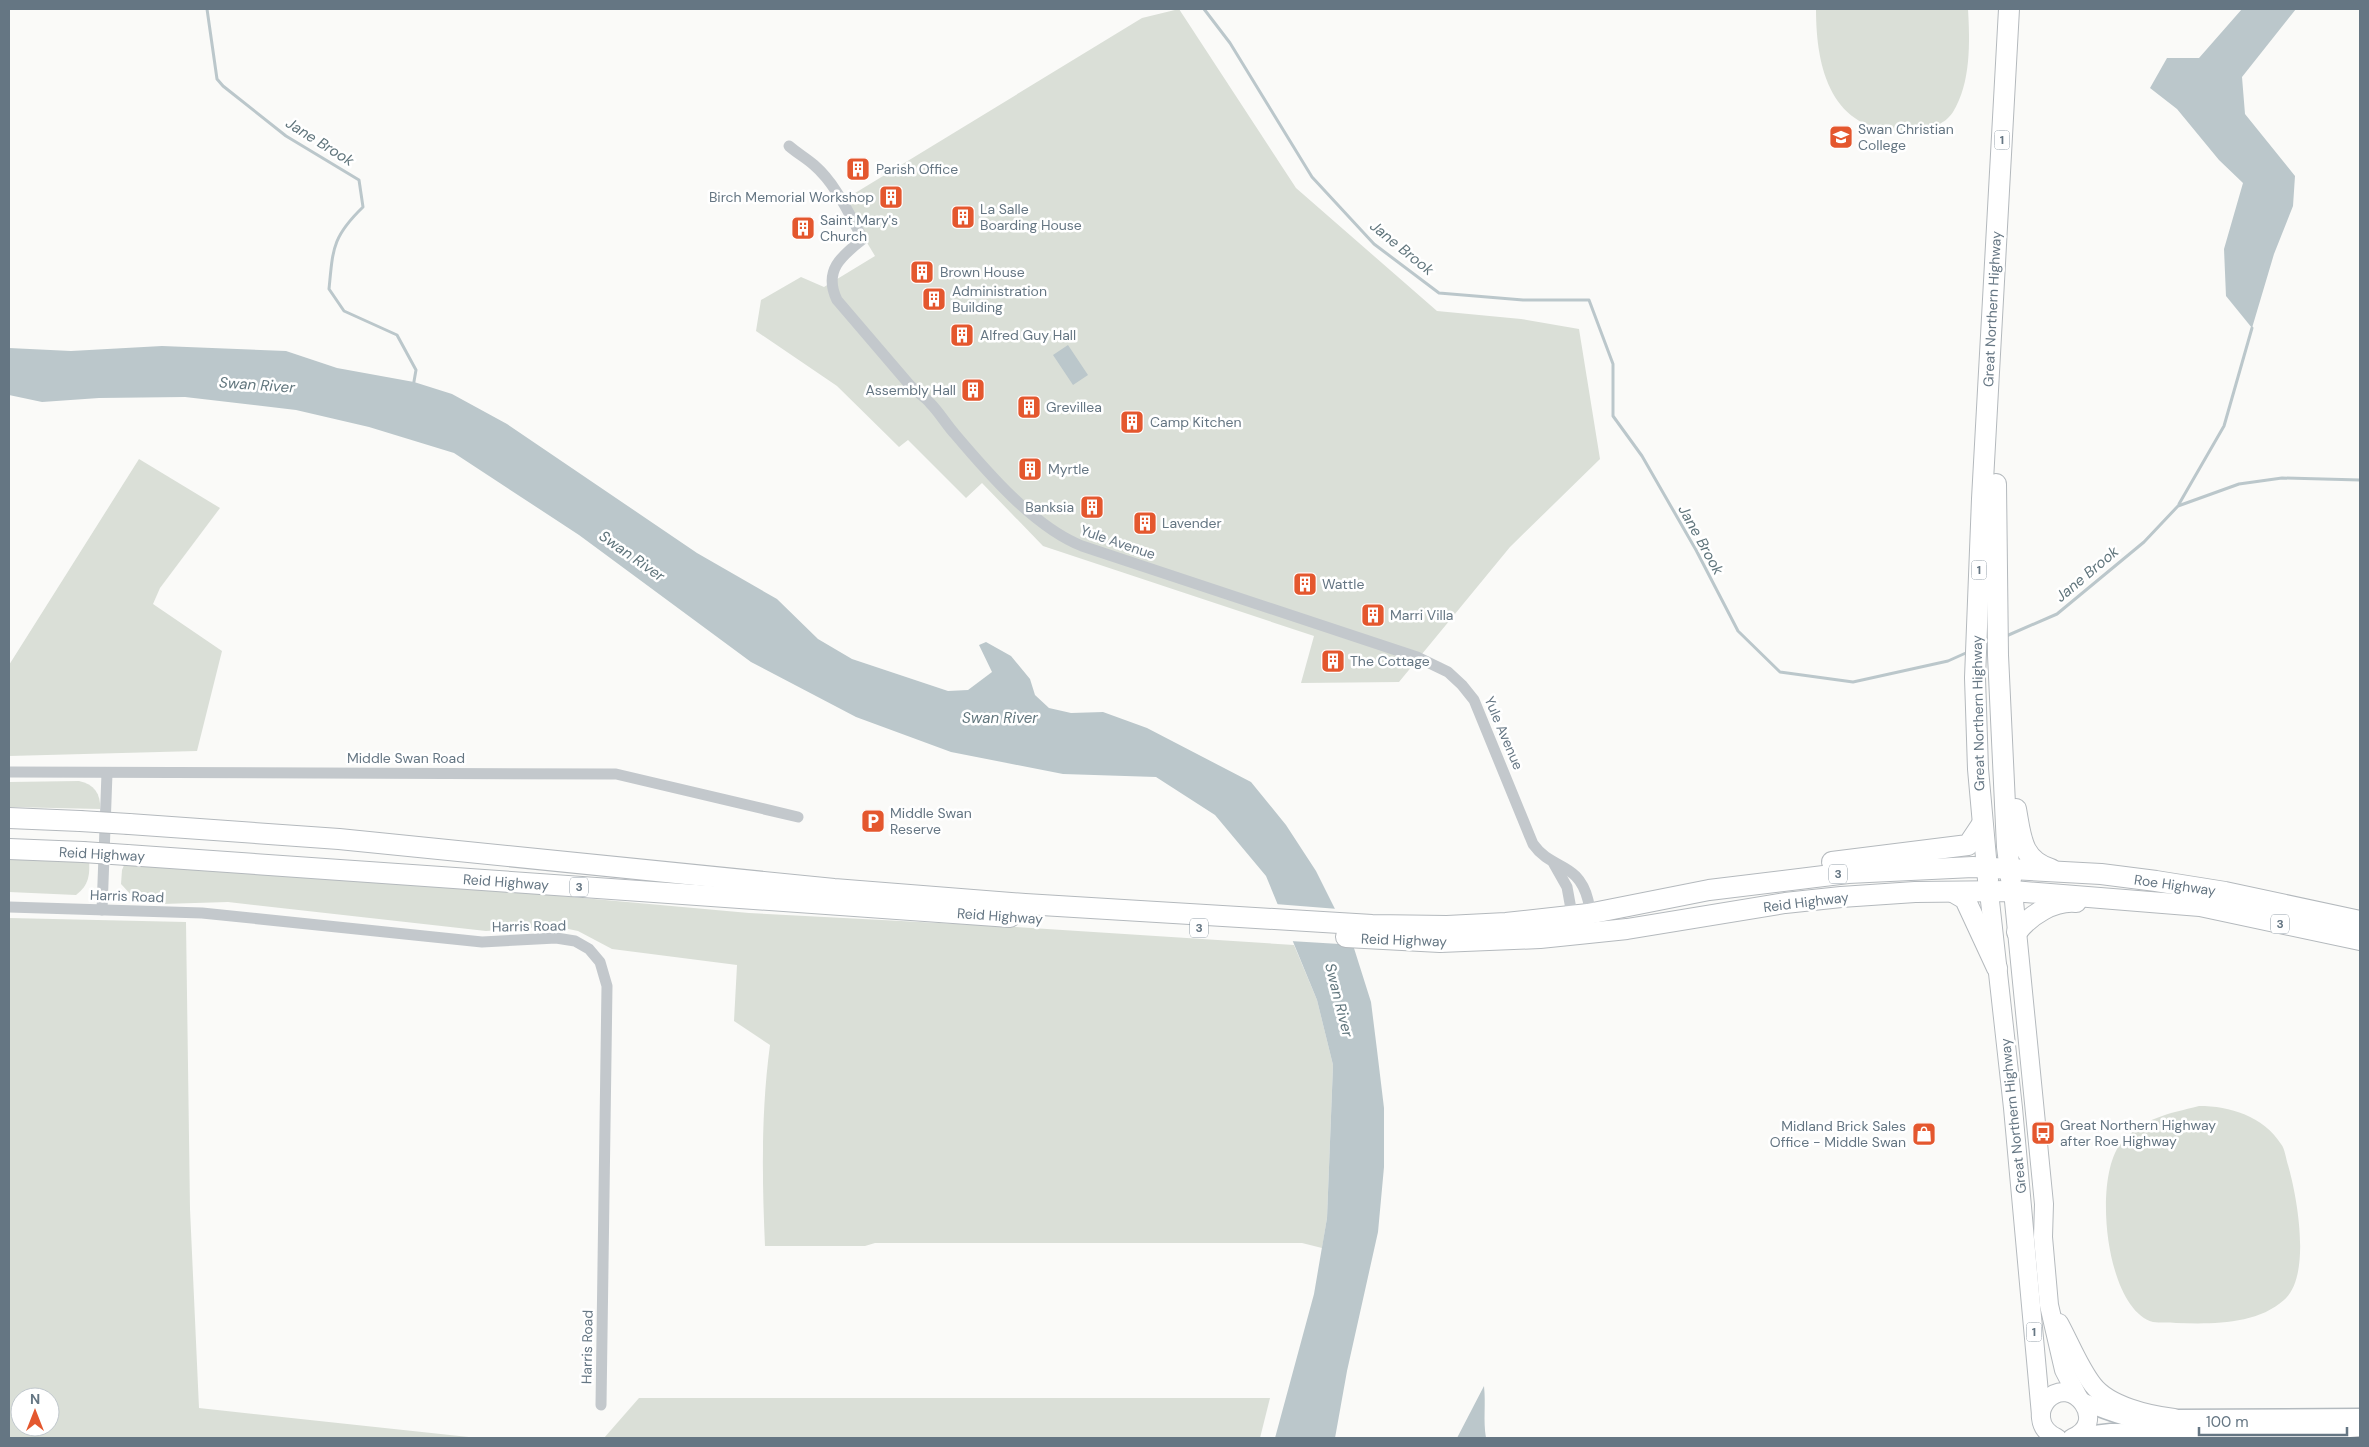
<svg xmlns="http://www.w3.org/2000/svg" width="2369" height="1447" viewBox="0 0 2369 1447" font-family="'DM Sans',sans-serif">
<style>
.green{fill:#dadfd7;fill-rule:evenodd}
.water{fill:#bbc7cb}
.pier{fill:#fafaf8}
.lines{fill:none;stroke-linecap:round;stroke-linejoin:round}
.stream{stroke:#bbc7cb;stroke-width:3}
.secondary-casing{stroke:#b3babf;stroke-width:19}
.primary-casing{stroke:#b5babe;stroke-width:20}
.highway-casing{stroke:#b4b9bd;stroke-width:22}
.street{stroke:#c3c8cc;stroke-width:11}
.secondary{stroke:#fff;stroke-width:16}
.primary{stroke:#fff;stroke-width:18}
.highway{stroke:#fff;stroke-width:20}
.highway-bridge-casing{stroke:#b4b9bd;stroke-width:22;stroke-linecap:butt}
.highway-bridge{stroke:#fff;stroke-width:20}
.labels{text-anchor:middle;stroke-width:5;stroke-linejoin:round;paint-order:stroke}
.shield{fill:#fff;stroke:#939fa8;stroke-width:1}
.shield-label{font-size:12px;font-weight:bold;fill:#657683}
.poi-label{font-size:14px;fill:#657683;stroke:#fff;text-anchor:start}
.street-label{font-size:14px;fill:#657683;stroke:#fff}
.water-label{font-size:15px;font-style:italic;fill:#60757c;stroke:#fff}
</style>
<rect width="100%" height="100%" fill="#fafaf8"/>
<g class="green">
<polygon points="1179,9 1296,188 1437,311 1521,319 1579,329 1600,459 1510,547 1399,682 1301,683 1314,636 1043,546 982,483 966,498 908,440 899,447 837,386 756,331 761,300 801,277 824,287 875,256 842,201 1142,18"/>
<path d="M 1816,9 L 1968,9 C 1970,42 1971,83 1953,112 C 1944,126 1925,131 1909,131 C 1833,135 1816,72 1816,9 Z"/>
<polygon points="139,459 220,508 160,588 153,604 222,651 197,751 9,756 9,665"/>
<path d="M 79,781 C 94,784 101,794 100,809 L 9,807 L 9,782 Z"/>
<path d="M 9,855 L 89,859 C 90,875 89,885 76,895 L 9,892 Z"/>
<path d="M 125,863 L 227,867 L 314,879 L 316,874 L 749,913 L 1016,927 L 1294,945 L 1317,1000 L 1333,1065 L 1327,1218 L 1322,1248 L 1302,1243 L 875,1243 L 865,1246 L 765,1246 C 762,1179 761,1112 770,1045 L 734,1021 L 737,965 L 612,949 L 578,931 L 554,926 L 486,931 L 228,902 L 162,904 L 134,898 L 121,884 L 122,870 Z"/>
<path d="M 9,918 L 186,922 L 190,1209 L 199,1408 L 478,1438 L 9,1438 ZM 20,1397 L 50,1397 L 50,1427 L 20,1427 Z"/>
<path d="M 2199,1106 C 2230,1106 2263,1116 2281,1144 C 2285,1149 2286,1159 2288,1165 C 2297,1196 2312,1276 2284,1300 C 2256,1325 2212,1324 2176,1323 C 2169,1322 2160,1323 2153,1322 C 2105,1309 2092,1175 2122,1142 C 2145,1117 2168,1114 2199,1106 Z"/>
<polygon points="639,1398 1270,1398 1260,1438 597,1438 604,1438"/>
</g>
<g class="water">
<polygon points="2242,9 2296,9 2242,77 2245,114 2295,176 2293,206 2274,254 2252,328 2226,296 2224,249 2243,183 2219,160 2177,109 2150,88 2167,58 2199,58"/>
<polygon points="1068,345 1088,375 1073,385 1053,355"/>
<polygon points="162,346 286,351 337,368 414,382 452,394 507,424 697,553 777,599 818,639 852,659 948,691 968,690 992,672 979,645 986,642 1011,656 1030,679 1035,695 1049,708 1071,713 1103,712 1147,728 1251,782 1286,825 1316,871 1353,945 1371,1002 1377,1050 1384,1108 1384,1167 1378,1232 1347,1371 1335,1438 1275,1438 1314,1294 1327,1218 1333,1065 1317,1000 1266,876 1215,815 1156,777 1063,774 951,752 856,717 751,662 579,535 454,453 369,427 296,410 185,397 99,398 42,402 9,395 9,348 71,351"/>
<path d="M 1484,1386 C 1486,1404 1483,1420 1486,1438 L 1457,1438 Z"/>
</g>
<polygon class="pier" points="1275,904 1338,909 1356,945 1290,941"/>
<g class="lines">
<g class="stream">
<path d="M 207,9 L 217,79 L 223,86 L 286,136 L 359,180 L 363,207 C 332,237 333,249 329,289 L 344,311 L 397,335 L 416,370 L 413,387"/>
<polyline points="1204,9 1230,43 1312,177 1374,244 1439,293 1523,300 1589,300 1613,364 1613,416 1642,456 1696,550 1738,631 1780,672 1853,682 1948,661 1968,652"/>
<polyline points="2179,504 2224,426 2252,328"/>
<polyline points="2004,637 2057,614 2144,542 2178,506 2239,484 2282,478 2360,480"/>
</g>
<g class="secondary-casing">
<g id="secondary">
<path d="M 2082,1401 C 2112,1414 2139,1423 2171,1424 L 2174,1418 L 2360,1417"/>
<polyline points="2077,1436 2111,1432 2307,1433 2360,1428"/>
</g>
</g>
<g class="primary-casing">
<g id="primary">
<polyline points="2013,891 2044,1204 2043,1237 2049,1305 2064,1370 2078,1397"/>
<polyline points="1989,892 2013,1108 2041,1415"/>
<path d="M 2059,1323 C 2070,1343 2079,1367 2093,1385 C 2109,1406 2149,1415 2174,1418"/>
<path d="M 2057,1438 C 2048,1434 2042,1428 2041,1418 C 2040,1411 2043,1405 2047,1400 C 2072,1373 2110,1423 2072,1438"/>
</g>
</g>
<g class="highway-casing">
<g id="highway">
<polyline points="1996,484 1998,655 2007,847 2011,879"/>
<path d="M 2016,809 C 2021,836 2021,860 2051,869"/>
<polyline points="9,818 80,821"/>
<polyline points="129,824 339,839 834,889 1025,904 1372,925 1447,926 1506,923 1588,914 1709,890 1848,873 1973,867 2101,874 2156,881 2225,892 2360,921"/>
<polyline points="9,849 83,852"/>
<polyline points="127,855 1010,917"/>
<polyline points="1832,862 1968,845 1982,824"/>
<polyline points="1988,880 1978,769 1975,678 1982,499 2009,9"/>
<polyline points="1953,892 1965,899 1997,968"/>
<path d="M 2017,932 C 2030,915 2054,900 2076,902"/>
<polyline points="1346,937 1440,942 1540,938 1627,929 1785,903 1841,897 1915,892 2013,891 2200,906 2360,940"/>
</g>
</g>
<g class="street">
<path d="M 789,146 C 797,153 806,158 814,165 C 836,184 849,214 863,239 C 841,256 823,271 837,300 L 908,383 C 915,391 924,396 930,403 C 939,412 946,424 954,433 C 987,472 1034,527 1082,546 L 1417,657 L 1448,672 L 1462,685 L 1474,700 L 1533,844 C 1552,871 1578,861 1588,900 C 1590,906 1588,913 1589,919"/>
<polyline points="9,772 616,774 798,817"/>
<polyline points="1554,864 1567,887 1573,920"/>
<polyline points="9,907 202,913 482,942 556,938 575,941 589,949 600,962 607,986 601,1405"/>
<polyline points="102,910 107,773"/>
</g>
<use href="#secondary" class="secondary"/>
<use href="#primary" class="primary"/>
<use href="#highway" class="highway"/>
<g class="highway-bridge-casing">
<g id="highway-bridge">
<polyline points="80,821 129,824"/>
<polyline points="83,852 127,855"/>
</g>
</g>
<use href="#highway-bridge" class="highway-bridge"/>
</g>
<defs>
<g id="school-square" transform="scale(1.25)"><rect x="-9" y="-9" width="18" height="18" rx="4" fill="#e4572e" stroke="#fff"/><path d="M0-5L7-2L0 1L-7-2ZM-4 1L0 2.5L4 1V4Q0 6-4 4Z" fill="#fff"/></g>
<g id="building-square" transform="scale(1.25)"><rect x="-9" y="-9" width="18" height="18" rx="4" fill="#e4572e" stroke="#fff"/><path d="M-4-6H4V6H1V3H-1V6H-4ZM-2.5-4.3h1.7v1.8h-1.7ZM.8-4.3h1.7v1.8H.8ZM-2.5-1h1.7V.8h-1.7ZM.8-1h1.7V.8H.8Z" fill="#fff"/></g>
<g id="parking-square" transform="scale(1.25)"><rect x="-9" y="-9" width="18" height="18" rx="4" fill="#e4572e" stroke="#fff"/><path d="M-3.5-5.5H1a3.5 3.5 0 0 1 0 7H-1V5.5H-3.5ZM-1-3.4V-.6H.8a1.4 1.4 0 0 0 0-2.8Z" fill="#fff"/></g>
<g id="bus-square" transform="scale(1.25)"><rect x="-9" y="-9" width="18" height="18" rx="4" fill="#e4572e" stroke="#fff"/><path d="M-5-6H5V4H4V6H2V4H-2V6H-4V4H-5ZM-3.5-4V0h7V-4ZM-3.5 1.2v1.5H-2V1.2ZM2 1.2v1.5H3.5V1.2Z" fill="#fff"/></g>
<g id="shop-square" transform="scale(1.25)"><rect x="-9" y="-9" width="18" height="18" rx="4" fill="#e4572e" stroke="#fff"/><path d="M-5-2.5h2.3a2.7 3.5 0 0 1 5.4 0H5L5.5 6h-11ZM-1.5-2.5h3a1.5 2.3 0 0 0-3 0Z" fill="#fff"/></g>
</defs>
<g fill-rule="evenodd">
<use href="#school-square" x="1841" y="137"/>
<use href="#building-square" x="858" y="169"/>
<use href="#building-square" x="891" y="197"/>
<use href="#building-square" x="963" y="217"/>
<use href="#building-square" x="803" y="228"/>
<use href="#building-square" x="922" y="272"/>
<use href="#building-square" x="934" y="299"/>
<use href="#building-square" x="962" y="335"/>
<use href="#building-square" x="973" y="390"/>
<use href="#building-square" x="1029" y="407"/>
<use href="#building-square" x="1132" y="422"/>
<use href="#building-square" x="1030" y="469"/>
<use href="#building-square" x="1092" y="507"/>
<use href="#building-square" x="1145" y="523"/>
<use href="#building-square" x="1305" y="584"/>
<use href="#building-square" x="1373" y="615"/>
<use href="#building-square" x="1333" y="661"/>
<use href="#parking-square" x="873" y="821"/>
<use href="#bus-square" x="2043" y="1133"/>
<use href="#shop-square" x="1924" y="1134"/>
</g>
<g class="labels">
<g class="shield">
<rect x="1994.5" y="130.5" width="15" height="19" rx="4"/>
<rect x="1971.5" y="560.5" width="15" height="19" rx="4"/>
<rect x="1829" y="864.5" width="18" height="19" rx="4"/>
<rect x="570" y="877.5" width="18" height="19" rx="4"/>
<rect x="2271" y="914.5" width="18" height="19" rx="4"/>
<rect x="1190" y="918.5" width="18" height="19" rx="4"/>
<rect x="2026.5" y="1322.5" width="15" height="19" rx="4"/>
</g>
<g class="shield-label">
<text x="2002" y="144">1</text>
<text x="1979" y="574">1</text>
<text x="1838" y="878">3</text>
<text x="579" y="891">3</text>
<text x="2280" y="928">3</text>
<text x="1199" y="932">3</text>
<text x="2034" y="1336">1</text>
</g>
<g class="poi-label">
<text x="1858" y="134">Swan Christian<tspan x="1858" dy="16">College</tspan></text>
<text x="876" y="174">Parish Office</text>
<text x="874" y="202" text-anchor="end">Birch Memorial Workshop</text>
<text x="980" y="214">La Salle<tspan x="980" dy="16">Boarding House</tspan></text>
<text x="820" y="225">Saint Mary's<tspan x="820" dy="16">Church</tspan></text>
<text x="940" y="277">Brown House</text>
<text x="952" y="296">Administration<tspan x="952" dy="16">Building</tspan></text>
<text x="980" y="340">Alfred Guy Hall</text>
<text x="956" y="395" text-anchor="end">Assembly Hall</text>
<text x="1046" y="412">Grevillea</text>
<text x="1150" y="427">Camp Kitchen</text>
<text x="1048" y="474">Myrtle</text>
<text x="1074" y="512" text-anchor="end">Banksia</text>
<text x="1162" y="528">Lavender</text>
<text x="1322" y="589">Wattle</text>
<text x="1390" y="620">Marri Villa</text>
<text x="1350" y="666">The Cottage</text>
<text x="890" y="818">Middle Swan<tspan x="890" dy="16">Reserve</tspan></text>
<text x="2060" y="1130">Great Northern Highway<tspan x="2060" dy="16">after Roe Highway</tspan></text>
<text x="1906" y="1131" text-anchor="end">Midland Brick Sales<tspan x="1906" dy="16">Office - Middle Swan</tspan></text>
</g>
<g class="street-label">
<text transform="translate(1992 309) rotate(-87)" y="5">Great Northern Highway</text>
<text transform="translate(1118 542) rotate(19)" y="5">Yule Avenue</text>
<text transform="translate(1978 713) rotate(-91)" y="5">Great Northern Highway</text>
<text transform="translate(1504 733) rotate(67)" y="5">Yule Avenue</text>
<text x="406" y="763">Middle Swan Road</text>
<text transform="translate(102 854) rotate(3)" y="5">Reid Highway</text>
<text transform="translate(506 882) rotate(4)" y="5">Reid Highway</text>
<text transform="translate(2175 885) rotate(8)" y="5">Roe Highway</text>
<text transform="translate(127 896) rotate(2)" y="5">Harris Road</text>
<text transform="translate(1806 902) rotate(-7)" y="5">Reid Highway</text>
<text transform="translate(1000 916) rotate(4)" y="5">Reid Highway</text>
<text transform="translate(529 926) rotate(-1)" y="5">Harris Road</text>
<text transform="translate(1404 940) rotate(2)" y="5">Reid Highway</text>
<text transform="translate(2013 1116) rotate(-96)" y="5">Great Northern Highway</text>
<text transform="translate(587 1347) rotate(-89)" y="5">Harris Road</text>
</g>
<g class="water-label">
<text transform="translate(320 142) rotate(32)" y="5">Jane Brook</text>
<text transform="translate(1402 248) rotate(39)" y="5">Jane Brook</text>
<text transform="translate(257 385) rotate(4)" y="5">Swan River</text>
<text transform="translate(1701 540) rotate(61)" y="5">Jane Brook</text>
<text transform="translate(632 556) rotate(35)" y="5">Swan River</text>
<text transform="translate(2087 574) rotate(-40)" y="5">Jane Brook</text>
<text x="1000" y="723">Swan River</text>
<text transform="translate(1339 1000) rotate(76)" y="5">Swan River</text>
</g>
</g>
<rect width="2369" height="1447" fill="none" stroke="#657683" stroke-width="20"/>
<g transform="translate(35 1412)"><circle r="24" fill="#ffffff" stroke="#c1c8cd"/>
<path d="M0-4L9 19L0 12L-9 19Z" fill="#e4572e"/>
<text y="-8" font-size="14" font-weight="bold" text-anchor="middle" fill="#657683">N</text>
</g>
<path d="M2199 1427v8h148v-8" fill="none" stroke="#657683" stroke-width="2.5"/>
<text x="2206" y="1427" font-size="15" fill="#657683" stroke="#ffffff" stroke-width="4" paint-order="stroke">100 m</text>
</svg>
